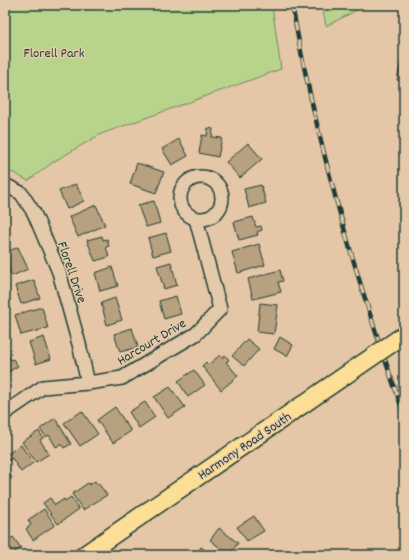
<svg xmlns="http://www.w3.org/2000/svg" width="409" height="560" viewBox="0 0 409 560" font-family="Dekko,sans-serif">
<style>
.green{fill:#b8d48c;stroke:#6c8860}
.building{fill:#b7a17f;stroke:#1f3d34}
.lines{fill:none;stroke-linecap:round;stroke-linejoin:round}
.minor-casing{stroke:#1f3d34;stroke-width:16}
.major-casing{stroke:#1f3d34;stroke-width:20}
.minor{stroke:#e4c9ab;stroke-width:13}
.major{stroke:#fcde96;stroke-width:17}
.rail-casing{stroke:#1f3d34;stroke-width:4.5}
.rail{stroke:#e4c9ab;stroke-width:3;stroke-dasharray:9;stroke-linecap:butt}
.major-bridge-casing{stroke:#1f3d34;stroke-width:20;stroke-linecap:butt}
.major-bridge{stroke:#fcde96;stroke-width:17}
.labels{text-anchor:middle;stroke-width:3;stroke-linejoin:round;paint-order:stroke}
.park-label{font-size:14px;fill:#274538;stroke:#e4c9ab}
.street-label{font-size:14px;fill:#1f3d34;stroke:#e4c9ab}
</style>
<rect width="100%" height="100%" fill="#e5c7a7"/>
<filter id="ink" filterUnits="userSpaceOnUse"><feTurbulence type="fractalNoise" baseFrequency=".025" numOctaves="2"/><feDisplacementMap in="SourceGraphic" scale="8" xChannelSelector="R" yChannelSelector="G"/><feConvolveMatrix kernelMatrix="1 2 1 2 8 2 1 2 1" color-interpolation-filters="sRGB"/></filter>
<g filter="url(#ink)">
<g class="green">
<polygon points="5,5 272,5 281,69 101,134 53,162 28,181 16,174 5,170"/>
<polygon points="322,5 367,5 326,26"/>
</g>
<g class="building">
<polygon points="403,52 404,53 404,82 397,80"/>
<polygon points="208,128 213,129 212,137 222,138 218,157 199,153 202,135 207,136"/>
<polygon points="179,139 188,156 172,165 162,149"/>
<polygon points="248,143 262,159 240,178 226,162"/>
<polygon points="137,163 164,172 156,193 130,184"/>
<polygon points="76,184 84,201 67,209 59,191"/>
<polygon points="261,185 266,203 249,208 244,189"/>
<polygon points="154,201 160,223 146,227 138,205"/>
<polygon points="96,205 105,225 78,237 69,217"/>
<polygon points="253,217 256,227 261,226 262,230 257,232 258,235 239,240 234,222"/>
<polygon points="166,233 171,251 153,256 148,238"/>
<polygon points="102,236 103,240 107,239 109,246 106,247 109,257 95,261 87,240"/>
<polygon points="259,244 265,265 238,273 232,252"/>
<polygon points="18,247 28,269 12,276 7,266 5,267 5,253"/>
<polygon points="171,262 177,285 164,289 157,266"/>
<polygon points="112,267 118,286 100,291 95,273"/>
<polygon points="280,270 283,281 278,282 281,292 253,299 248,279"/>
<polygon points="34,280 40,298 21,304 15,286"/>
<polygon points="176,296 181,314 164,319 159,301"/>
<polygon points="115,298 122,320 107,325 101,303"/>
<polygon points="260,303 278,305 274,334 257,332"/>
<polygon points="42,307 48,328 21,335 15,315"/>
<polygon points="132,328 138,347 120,352 114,334"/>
<polygon points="44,337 51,359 36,364 29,342"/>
<polygon points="280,337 293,345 287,356 274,349"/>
<polygon points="247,339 259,349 244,366 232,356"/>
<polygon points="5,351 11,360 13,359 18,366 5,374"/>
<polygon points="220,355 222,358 225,355 229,360 226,362 238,376 221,390 202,366 206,362 208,365"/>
<polygon points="194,370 205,385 188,397 178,381"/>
<polygon points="170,387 185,407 168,418 154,397"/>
<polygon points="145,402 155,417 139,428 129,412"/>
<polygon points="115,407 131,431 113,443 97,420"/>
<polygon points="82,411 98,434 80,446 64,423"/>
<polygon points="55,418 71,444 64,448 61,444 56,447 49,435 46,437 40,429"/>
<polygon points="39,431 43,438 40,440 49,454 36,462 22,442"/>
<polygon points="21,445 33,463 21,472 12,458 9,461 6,455"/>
<polygon points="5,467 12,478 5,483"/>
<polygon points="95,481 97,484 98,483 107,495 83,510 72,494 88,483 89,485"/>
<polygon points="71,497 79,509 58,524 43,503 50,498 55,505 64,499 65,501"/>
<polygon points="44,509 55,525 33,540 26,529 31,525 28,520"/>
<polygon points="254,516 264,531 247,541 237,527"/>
<polygon points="219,528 238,543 229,555 210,540"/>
<polygon points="13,537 21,548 10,555 5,555 5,542"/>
<polygon points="201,547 212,555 196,554"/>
</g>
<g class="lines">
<g class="minor-casing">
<g id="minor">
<circle cx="201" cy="198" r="21"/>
<polyline points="5,185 21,193 34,213 59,272 79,344 88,383"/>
<polyline points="5,413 43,387 88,383 122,378 196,334 220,309 196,219"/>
</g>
</g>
<g class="major-casing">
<polyline id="major" points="84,555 353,370"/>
</g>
<use href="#minor" class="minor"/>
<use href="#major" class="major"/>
<g class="rail-casing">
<path id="rail" d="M 292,5 C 317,144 356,281 404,414"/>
</g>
<use href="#rail" class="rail"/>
<g class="major-bridge-casing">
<polyline id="major-bridge" points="353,370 404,335"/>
</g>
<use href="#major-bridge" class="major-bridge"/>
</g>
</g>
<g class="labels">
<g class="park-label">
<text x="54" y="57">Florell Park</text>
</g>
<g class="street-label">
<text transform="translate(73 272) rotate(71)" y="5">Florell Drive</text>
<text transform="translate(151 341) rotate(-31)" y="5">Harcourt Drive</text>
<text transform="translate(244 445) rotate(-34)" y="5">Harmony Road South</text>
</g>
</g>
<rect width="409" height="560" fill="none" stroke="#e4c9ab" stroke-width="20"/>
<rect x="10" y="10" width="389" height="540" fill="none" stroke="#1f3d34" stroke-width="1.5" filter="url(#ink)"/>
</svg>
